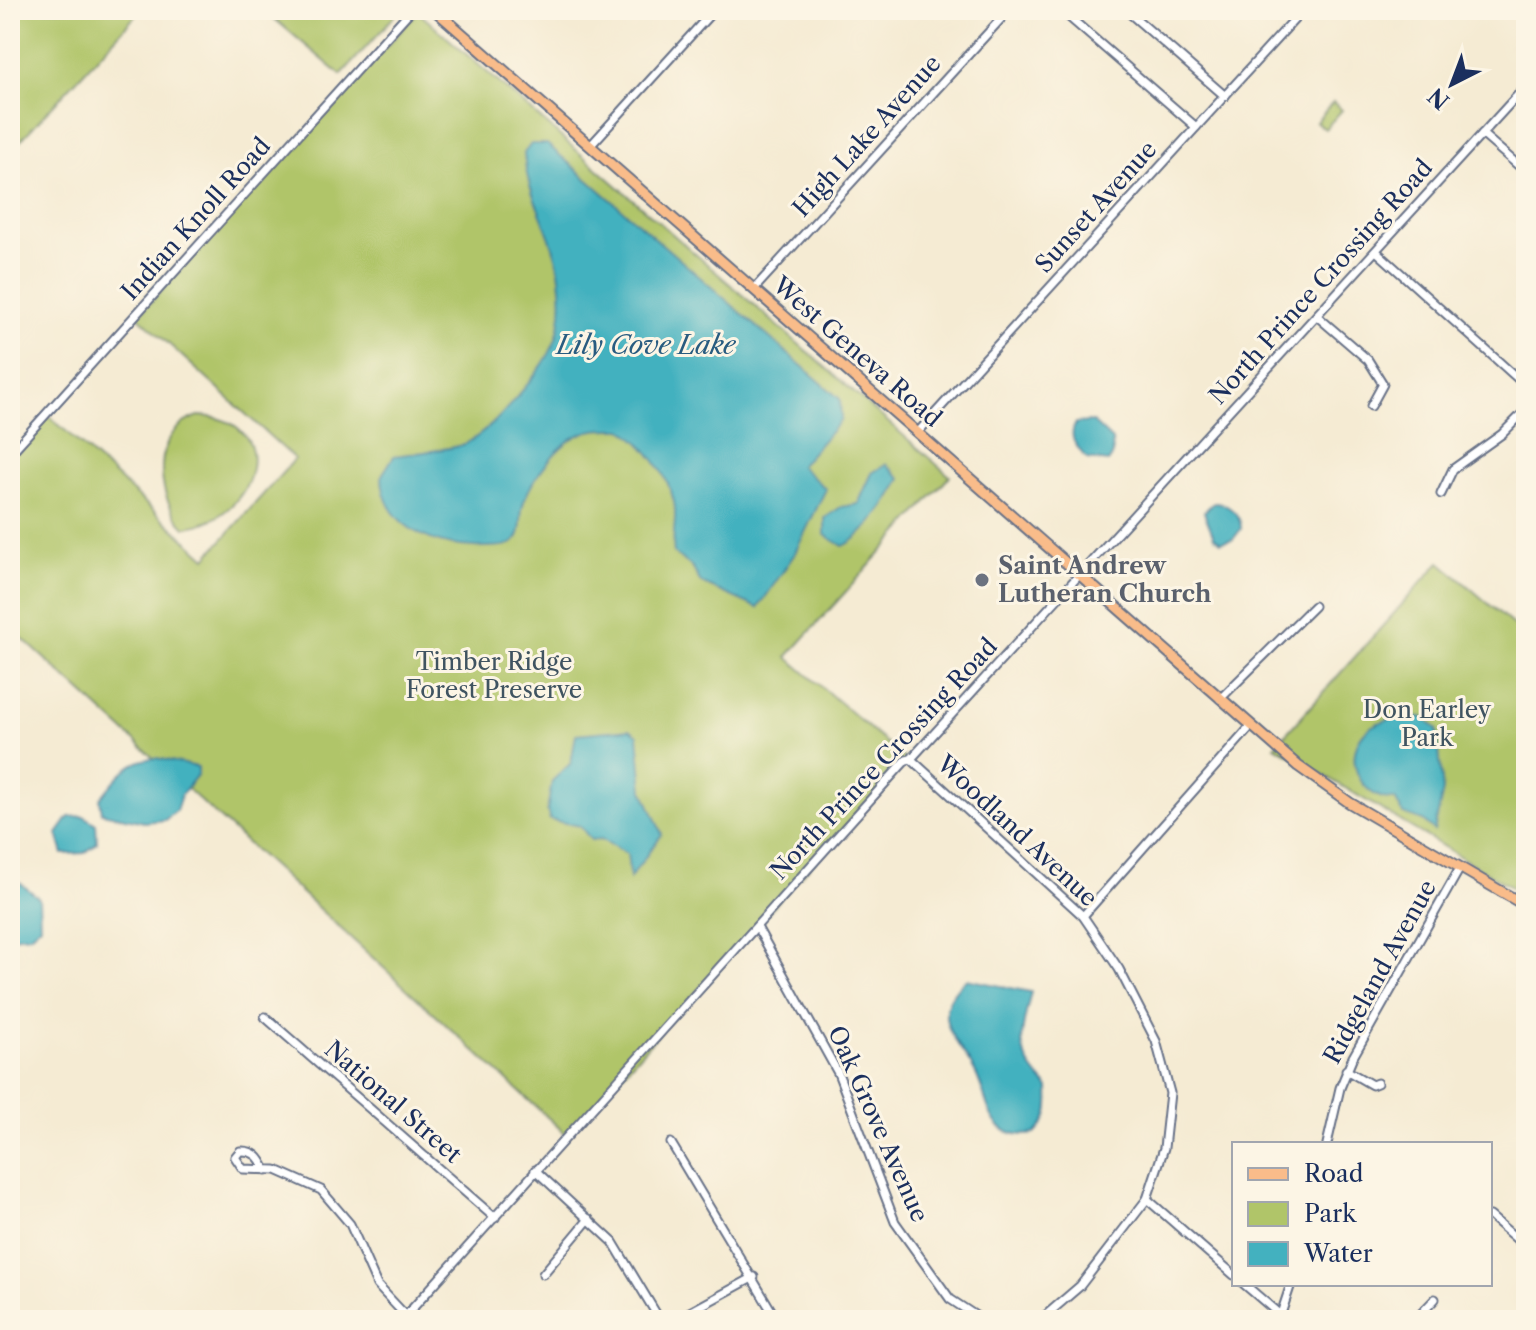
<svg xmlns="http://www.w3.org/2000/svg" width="1536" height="1330" viewBox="0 0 1536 1330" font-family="'Libre Caslon Text',serif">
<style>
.green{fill:#b0c569;stroke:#667a64;stroke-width:2}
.water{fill:#43b1bf;stroke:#2f708e;stroke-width:2}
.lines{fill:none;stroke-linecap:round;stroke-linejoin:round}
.minor-casing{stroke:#677187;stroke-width:11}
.major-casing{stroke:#677187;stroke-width:13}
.minor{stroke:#fff;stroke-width:7}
.major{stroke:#f9bc8a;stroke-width:9}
.worship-dot{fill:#6b7280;stroke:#fcf5e5;stroke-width:3}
.labels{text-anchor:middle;stroke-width:6;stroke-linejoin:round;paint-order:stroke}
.street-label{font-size:24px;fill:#1b2f5e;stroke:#fcf5e5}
.worship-label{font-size:24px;font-weight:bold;fill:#5b616d;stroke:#fcf5e5;text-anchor:start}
.park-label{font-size:24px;fill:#405461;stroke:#fcf5e5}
.water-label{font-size:26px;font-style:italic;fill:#295c80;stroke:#fcf5e5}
</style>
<rect width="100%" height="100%" fill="#fcf5e5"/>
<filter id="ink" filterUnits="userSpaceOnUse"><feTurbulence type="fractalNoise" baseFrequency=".0125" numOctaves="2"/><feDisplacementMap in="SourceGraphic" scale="16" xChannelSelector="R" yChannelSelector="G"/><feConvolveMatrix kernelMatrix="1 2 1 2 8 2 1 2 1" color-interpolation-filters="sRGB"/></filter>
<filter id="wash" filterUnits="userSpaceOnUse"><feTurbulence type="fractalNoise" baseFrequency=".006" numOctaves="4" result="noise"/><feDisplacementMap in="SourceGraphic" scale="32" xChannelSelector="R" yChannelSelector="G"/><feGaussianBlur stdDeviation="1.8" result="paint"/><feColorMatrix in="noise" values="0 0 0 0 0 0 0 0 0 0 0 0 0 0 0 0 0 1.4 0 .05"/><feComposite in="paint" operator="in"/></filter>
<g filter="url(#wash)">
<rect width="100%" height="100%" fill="#f5ebd3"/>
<g class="green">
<polygon points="10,10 141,10 10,152"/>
<polygon points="264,10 400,10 341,75"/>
<polygon points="418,12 950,476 787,657 906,760 567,1135 10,627 10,457 48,415 206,558 295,459 138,316"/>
<polygon points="1333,102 1342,110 1325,129 1316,122"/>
<path d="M 199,416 C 286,419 257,520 185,527 C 154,497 150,430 199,416 Z"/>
<polygon points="1440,562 1526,636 1526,896 1275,746"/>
</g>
<g class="water">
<path d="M 531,144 L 547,144 L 840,399 L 841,420 L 800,466 L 826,489 L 794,555 L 758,608 L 701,583 L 692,567 L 674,553 C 671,537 678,518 674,502 C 668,474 646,445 623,429 C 609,429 593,428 581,434 C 557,444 527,485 522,509 C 520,521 523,535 513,543 C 505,548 492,546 483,547 C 437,549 382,528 382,475 L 394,456 C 412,453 453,450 467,443 C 488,431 500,416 516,398 C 555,353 568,331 559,270 C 552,229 526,195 524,153 Z"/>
<path d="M 1093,422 L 1112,440 L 1113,455 L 1108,462 L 1087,459 C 1077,447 1067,438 1076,423 Z"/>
<path d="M 886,464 L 901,478 C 892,498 863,539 843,546 L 825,535 L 825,518 L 841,507 L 858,504 L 872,473 Z"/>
<path d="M 1213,503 C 1228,502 1241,515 1241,529 L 1233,539 L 1221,542 L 1214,537 L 1204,512 Z"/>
<path d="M 1397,717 L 1422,717 L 1437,729 L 1443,791 L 1434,831 L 1423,821 L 1403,814 L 1395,799 C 1363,802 1341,759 1364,733 C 1372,723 1386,721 1397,717 Z"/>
<polygon points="630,729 638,735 643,790 662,834 630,878 627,854 601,839 591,840 580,826 550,820 547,811 552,781 571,763 576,734"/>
<path d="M 157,758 L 198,767 L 198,774 L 181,795 L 176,811 L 165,820 L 144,822 L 102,813 L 100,799 C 115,779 130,758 157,758 Z"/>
<polygon points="84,816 96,824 97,843 85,853 63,854 57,834 69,817"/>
<polygon points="10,875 39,898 40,926 30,935 10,937"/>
<path d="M 966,979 L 1031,992 C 1020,1039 1013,1052 1049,1088 C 1050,1109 1050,1119 1035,1134 C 988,1140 991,1108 977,1076 C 960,1039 923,1018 966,979 Z"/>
</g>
</g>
<g filter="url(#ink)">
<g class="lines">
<g class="minor-casing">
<g id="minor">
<polyline points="1061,10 1196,127"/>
<polyline points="1126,10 1225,96"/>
<polyline points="1482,134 1526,172"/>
<polyline points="592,144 714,10"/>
<polyline points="1376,251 1526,386"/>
<polyline points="754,289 1009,10"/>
<polyline points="1317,316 1368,360 1383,384 1371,406"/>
<polyline points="919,431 1303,10"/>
<polyline points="10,454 411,10"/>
<polyline points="1441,494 1453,469 1502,434 1526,410"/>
<polyline points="1220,699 1314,606"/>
<polyline points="911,759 1083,916 1119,969 1156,1041 1170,1093 1164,1148 1147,1199 1080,1286 1045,1316 1032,1320"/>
<polyline points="1083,916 1251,726"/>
<polyline points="757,927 838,1073 895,1222 950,1299 982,1320"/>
<polyline points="265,1017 495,1218"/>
<polyline points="1346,1070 1372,1085 1377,1083"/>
<polyline points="671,1143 777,1320"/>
<polyline points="1327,1144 1340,1088 1353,1057 1460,868"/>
<path d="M 266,1170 C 260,1158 255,1150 240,1151 L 235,1157 L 243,1169 L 276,1170 L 321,1190 L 350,1224 L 377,1285 L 406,1316"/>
<polyline points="535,1170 613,1242 660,1320"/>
<polyline points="1147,1199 1234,1275"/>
<polyline points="1490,1216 1526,1247"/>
<polyline points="543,1274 589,1219"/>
<polyline points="1244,1284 1286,1320"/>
<polyline points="402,1320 906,760 911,759 1526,86"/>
<polyline points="675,1320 754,1277"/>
<polyline points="1279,1320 1291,1284"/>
<polyline points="1415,1320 1435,1299"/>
</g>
</g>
<g class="major-casing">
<polyline id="major" points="435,10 1298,766 1350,803 1526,906"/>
</g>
<use href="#minor" class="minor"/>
<use href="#major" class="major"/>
</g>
</g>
<circle class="worship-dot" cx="982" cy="580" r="8"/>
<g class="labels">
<g class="street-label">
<text transform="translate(867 136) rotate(-48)" y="8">High Lake Avenue</text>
<text transform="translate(1096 207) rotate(-48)" y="8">Sunset Avenue</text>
<text transform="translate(196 219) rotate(-48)" y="8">Indian Knoll Road</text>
<text transform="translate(1321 282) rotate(-48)" y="8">North Prince Crossing Road</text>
<text transform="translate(857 352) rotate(41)" y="8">West Geneva Road</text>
<text transform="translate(884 759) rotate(-47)" y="8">North Prince Crossing Road</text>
<text transform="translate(1017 831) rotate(43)" y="8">Woodland Avenue</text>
<text transform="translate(1380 972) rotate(-61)" y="8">Ridgeland Avenue</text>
<text transform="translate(393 1102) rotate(41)" y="8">National Street</text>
<text transform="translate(878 1124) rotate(66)" y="8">Oak Grove Avenue</text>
</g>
<g class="worship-label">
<text x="998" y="574">Saint Andrew<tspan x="998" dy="28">Lutheran Church</tspan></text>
</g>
<g class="park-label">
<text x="494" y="670">Timber Ridge<tspan x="494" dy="28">Forest Preserve</tspan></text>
<text x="1427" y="718">Don Earley<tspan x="1427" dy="28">Park</tspan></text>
</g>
<g class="water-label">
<text x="646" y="354">Lily Cove Lake</text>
</g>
</g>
<rect width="1536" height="1330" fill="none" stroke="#fcf5e5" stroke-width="40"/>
<rect x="1232" y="1142" width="260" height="144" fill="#fcf5e5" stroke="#a2a6af" stroke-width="2"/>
<rect x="1248" y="1168" width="40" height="12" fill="#f9bc8a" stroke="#a2a6af" stroke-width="2"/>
<text x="1304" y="1182" font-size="24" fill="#1b2f5e">Road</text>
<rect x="1248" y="1202" width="40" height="24" fill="#b0c569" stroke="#a2a6af" stroke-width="2"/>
<text x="1304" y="1222" font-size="24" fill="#1b2f5e">Park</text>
<rect x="1248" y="1242" width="40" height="24" fill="#43b1bf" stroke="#a2a6af" stroke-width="2"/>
<text x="1304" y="1262" font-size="24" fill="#1b2f5e">Water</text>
<g transform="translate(1452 84) rotate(222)" stroke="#fcf5e5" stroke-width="6" paint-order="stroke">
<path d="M0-6L14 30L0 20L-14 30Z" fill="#1b2f5e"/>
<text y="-12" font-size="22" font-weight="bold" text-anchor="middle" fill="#1b2f5e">N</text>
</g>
</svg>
